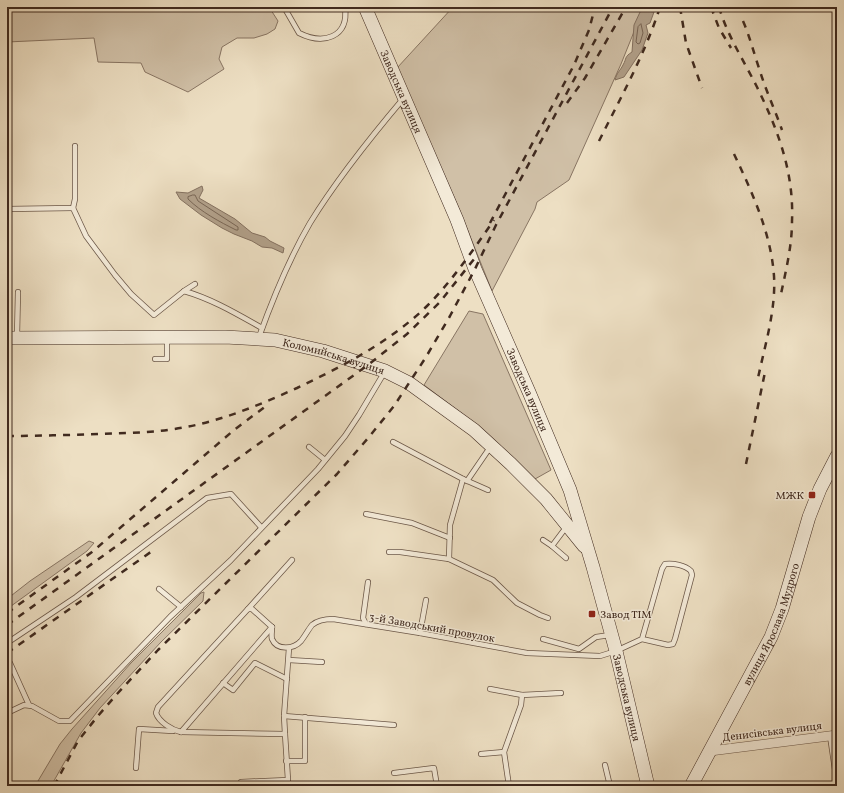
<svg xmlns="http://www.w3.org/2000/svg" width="844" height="793" viewBox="0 0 844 793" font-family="Vollkorn,serif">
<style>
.green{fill:#d0c0a7;stroke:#887563}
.water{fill:#b2a18b;stroke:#847160}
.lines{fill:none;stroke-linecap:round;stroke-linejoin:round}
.shore{stroke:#796655;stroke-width:1}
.lane-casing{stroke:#6b5748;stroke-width:6}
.street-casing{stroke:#6b5748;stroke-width:10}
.secondary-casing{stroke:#402a1f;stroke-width:14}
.lane{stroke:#f3ead8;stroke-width:4.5}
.street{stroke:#f3ead8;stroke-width:9}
.secondary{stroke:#f3ead8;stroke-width:13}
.rail{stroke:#402a1f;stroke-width:2.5;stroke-dasharray:7 7;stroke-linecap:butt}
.poi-dot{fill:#8f2418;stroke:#f3ead8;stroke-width:1.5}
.labels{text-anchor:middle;stroke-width:3;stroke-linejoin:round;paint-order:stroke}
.street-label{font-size:11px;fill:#402a1f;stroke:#f3ead8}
.poi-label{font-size:11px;fill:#402a1f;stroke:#f3ead8;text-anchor:end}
</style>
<rect width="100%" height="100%" fill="#eddfc3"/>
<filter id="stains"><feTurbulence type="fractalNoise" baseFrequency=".005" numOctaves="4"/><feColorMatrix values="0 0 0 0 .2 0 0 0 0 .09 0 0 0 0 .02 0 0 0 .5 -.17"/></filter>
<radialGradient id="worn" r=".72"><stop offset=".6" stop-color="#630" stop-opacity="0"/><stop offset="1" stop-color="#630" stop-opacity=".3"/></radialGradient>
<g class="green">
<polygon points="7,7 269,7 278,21 275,29 267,34 254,38 237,38 222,47 219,59 224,69 188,92 145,72 141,63 98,62 94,38 7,42"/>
<polygon points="453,7 644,7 621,64 569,180 537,202 535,209 492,291 460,211 397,68"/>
<polygon points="469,311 483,314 551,470 535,479 485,431 424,385"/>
<polygon points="89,541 94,543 87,551 7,609 7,599 30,581"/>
<polygon points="204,592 203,601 161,642 100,708 81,733 51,786 35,786 60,744 72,729 131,663 201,593"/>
</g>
<g class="water">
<path d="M 641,10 L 654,12 L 650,23 L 646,25 L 648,33 L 642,50 L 624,77 L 615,80 C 617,72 620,71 623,65 C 627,58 624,57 632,52 L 634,25 Z"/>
<polygon points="202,186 203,190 199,198 235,219 252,233 265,237 270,241 284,248 283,253 272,248 262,247 252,241 234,234 222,228 201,215 180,199 176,192 188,193"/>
</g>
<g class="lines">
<g class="shore">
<polygon points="641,24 643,33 640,43 638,44 636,42 638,27"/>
<path d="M 193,195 L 195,195 L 198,201 L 238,227 L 238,230 L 236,230 C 220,222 201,212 188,199 L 188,197 Z"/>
</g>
<g class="lane-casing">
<g id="lane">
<path d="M 284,7 L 299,33 C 323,45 349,38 345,7"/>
<path d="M 73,208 L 86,236 L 115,275 L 131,294 L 154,315 L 184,291 C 212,299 237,314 262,328"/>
<polyline points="7,209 73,208 75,199 75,146"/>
<polyline points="184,291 195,284"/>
<polyline points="17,336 18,292"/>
<path d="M 259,337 C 273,298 289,259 310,223 C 337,179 370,138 403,99"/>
<polyline points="155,359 167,359 167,339"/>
<polyline points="393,442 463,479 488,490"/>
<polyline points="309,447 325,460"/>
<polyline points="467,481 491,446"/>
<polyline points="366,514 412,523 450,538"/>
<polyline points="543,540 552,546 567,526"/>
<polyline points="552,546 566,558"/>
<polyline points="389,552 400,552 449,559 493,580 517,603 540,615 548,618"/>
<polyline points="449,559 450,525 463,479"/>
<polyline points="159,589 181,607"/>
<polyline points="248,609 292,560"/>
<polyline points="366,624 363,618 368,582"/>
<path d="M 272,627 C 272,631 271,636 272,639 C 277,651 294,649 301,641 C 305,636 308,630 312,625 C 318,620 325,619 333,619 L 420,633 L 527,653 L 600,656 L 616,651 L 642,639 L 662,569 L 665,564 C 673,563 685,565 691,571 L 692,575 L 675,639 L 673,644 L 668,645 L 642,639"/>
<path d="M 272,627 L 252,609 L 248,609 L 158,707 L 156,713 C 159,722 172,730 181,732 L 285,734 L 284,716 L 289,648"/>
<polyline points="420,633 426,600"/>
<polyline points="543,639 579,649 596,637 610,635"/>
<polyline points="7,643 76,597 207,498 231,494 261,527"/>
<polyline points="289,660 322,662"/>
<polyline points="10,663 29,705"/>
<polyline points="223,683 233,690 255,663 287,679"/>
<polyline points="490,689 522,695 561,693"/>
<polyline points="7,713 24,705 32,706 59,721 70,721 170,617 231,560 318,469 345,436 359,415 384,373"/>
<polyline points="284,716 394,725"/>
<polyline points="181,732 272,627"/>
<polyline points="830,736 837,783"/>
<polyline points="481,754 504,752"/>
<polyline points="286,761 305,761 305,717"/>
<polyline points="605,765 610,786"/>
<polyline points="136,768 139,729 173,731"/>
<polyline points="394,773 434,768 437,786"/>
<polyline points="241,782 288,780 285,734"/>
<polyline points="509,786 504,752 521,705 522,695"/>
</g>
</g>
<g class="street-casing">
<polyline id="street" points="710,751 837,735"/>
</g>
<g class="secondary-casing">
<g id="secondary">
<path id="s1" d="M 365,7 L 457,220 L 475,269 L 529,392 L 570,490 L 593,567 L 616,651 L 648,786"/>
<path id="s2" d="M 7,338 L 225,337 L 275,340 L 323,351 L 385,371 L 409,383 L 474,430 L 511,464 L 546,499 L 584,546"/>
<path id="s3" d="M 691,786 L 771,637 L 782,609 L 809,517 L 820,489 L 837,456"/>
</g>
</g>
<use href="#lane" class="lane"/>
<use href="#street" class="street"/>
<use href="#secondary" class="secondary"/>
<g class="rail">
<polyline points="680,7 686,43 702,88"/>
<polyline points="711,7 719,28 731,48"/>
<path d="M 719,7 C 727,35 744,61 757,87 C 778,130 794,172 792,221 C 792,246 786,270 781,294"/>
<path d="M 743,21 C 750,37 754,54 760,71 C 766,91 775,110 782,130"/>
<polyline points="567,103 585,78 626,7"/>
<path d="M 599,141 C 621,97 645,54 660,7"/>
<path d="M 734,154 C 752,192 771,233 774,276 C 776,310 765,345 758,378"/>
<polyline points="490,223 574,65 589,30 595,7"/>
<path d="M 7,436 C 37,436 68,435 98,434 C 123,433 148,433 174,429 C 217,423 257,406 297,388 C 343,366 390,342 427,306 C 453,280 473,250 494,220"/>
<polyline points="746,464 765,372"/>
<polyline points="7,613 92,552 234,430 266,406"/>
<polyline points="7,625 368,365 407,334 440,302 478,254"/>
<polyline points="7,653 155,549"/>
<polyline points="54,786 78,741 97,717 117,694 158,650 337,474 369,437 394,406 426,357 450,316 475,269 496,225 613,7"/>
</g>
</g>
<g class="poi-dot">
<rect x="808" y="491" width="8" height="8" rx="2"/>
<rect x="588" y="610" width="8" height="8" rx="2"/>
</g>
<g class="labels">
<g class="street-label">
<text dy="4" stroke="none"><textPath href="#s1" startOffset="92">Заводська вулиця</textPath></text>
<text dy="4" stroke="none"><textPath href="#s2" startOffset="329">Коломийська вулиця</textPath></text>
<text dy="4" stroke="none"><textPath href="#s1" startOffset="416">Заводська вулиця</textPath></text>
<text dy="4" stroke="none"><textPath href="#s3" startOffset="181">вулиця Ярослава Мудрого</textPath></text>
<text transform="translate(432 627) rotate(10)" y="4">3-й Заводський провулок</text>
<text dy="4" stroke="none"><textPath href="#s1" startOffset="740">Заводська вулиця</textPath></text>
<text transform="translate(772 731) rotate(-7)" y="4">Денисівська вулиця</text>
</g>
<g class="poi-label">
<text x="804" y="499">МЖК</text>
<text x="600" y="618" text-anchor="start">Завод ТІМ</text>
</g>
</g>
<rect width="844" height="793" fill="none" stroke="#eddfc3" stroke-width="24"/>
<rect x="8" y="8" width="828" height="777" fill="none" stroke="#402a1f" stroke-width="2"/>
<rect x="12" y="12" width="820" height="769" fill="none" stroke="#402a1f"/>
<rect width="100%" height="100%" filter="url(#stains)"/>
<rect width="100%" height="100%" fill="url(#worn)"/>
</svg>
